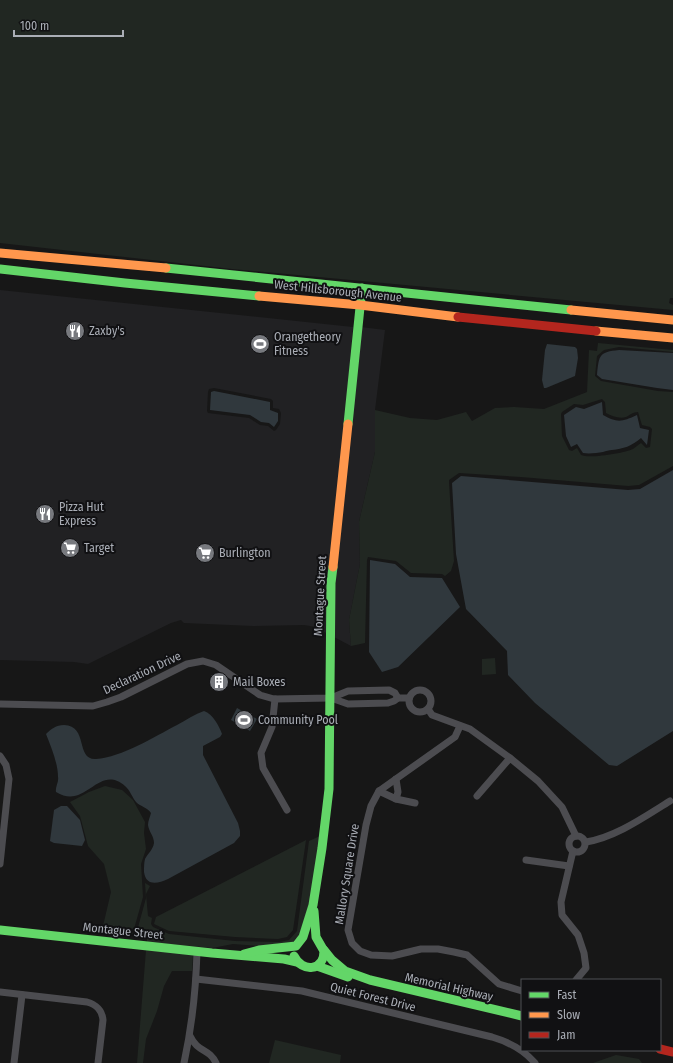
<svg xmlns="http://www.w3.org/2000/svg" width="673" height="1063" viewBox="0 0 673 1063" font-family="'Fira Sans Condensed',sans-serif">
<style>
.built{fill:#212123;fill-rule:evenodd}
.green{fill:#212722;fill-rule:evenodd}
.water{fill:#30383d}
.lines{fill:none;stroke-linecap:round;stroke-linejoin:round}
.street{stroke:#4c4c50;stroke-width:7}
.fast{stroke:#63d668;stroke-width:9}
.slow{stroke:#ff974d;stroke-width:9}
.jam{stroke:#b3261e;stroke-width:9}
.labels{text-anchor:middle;stroke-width:4;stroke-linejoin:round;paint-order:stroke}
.street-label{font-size:12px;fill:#aaaeb6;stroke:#111113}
.poi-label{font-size:12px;fill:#aaaeb6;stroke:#111113;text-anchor:start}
</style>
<rect width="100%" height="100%" fill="#171717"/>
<g class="built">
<path d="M 0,290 L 353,327 L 326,633 L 322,630 L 322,628 L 304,625 L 253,626 L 184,623 L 181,620 L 171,623 L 88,664 L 74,662 L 0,660 ZM 214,388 L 271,399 L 273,401 L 273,408 L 279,409 L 281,413 L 280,424 L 276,430 L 274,431 L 268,426 L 260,425 L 249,418 L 208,413 L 207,411 L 208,392 L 209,389 Z"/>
<polygon points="361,327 385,330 375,410 375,452 359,522 360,564 349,620 351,646 334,637 335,584"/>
</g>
<g class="green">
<polygon points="0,0 673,0 673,298 670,298 669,303 673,305 673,310 232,269 0,243"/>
<path d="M 598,343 L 673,350 L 673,352 L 619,347 L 604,350 L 597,356 L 595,376 L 601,381 L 658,391 L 673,392 L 673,466 L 639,485 L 628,486 L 521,477 L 459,473 L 449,480 L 449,482 L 454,561 L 451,571 L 445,576 L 442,574 L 411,573 L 396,561 L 368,557 L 367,560 L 365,643 L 351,646 L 349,620 L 360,564 L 359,522 L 375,452 L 375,410 L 410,418 L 437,420 L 466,412 L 472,421 L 495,408 L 514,407 L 544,409 L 587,392 L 589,350 L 597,351 ZM 602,399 L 605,402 L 606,413 C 612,416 619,419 626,417 C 630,415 633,412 638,412 L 642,425 L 650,427 L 652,429 L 650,447 L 646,448 L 641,443 C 638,445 636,447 633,449 C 625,453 589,459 581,455 L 577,448 L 572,451 L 569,450 L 562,436 L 561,414 L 562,412 L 574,404 L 583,405 Z"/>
<polygon points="495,658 496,674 482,675 482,659"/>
<polygon points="105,786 122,790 133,800 145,822 144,833 146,849 141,864 143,897 134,929 103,926 111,892 104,864 88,846 80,816 70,802 89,792"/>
<polygon points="320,836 310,901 300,934 293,942 258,946 233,944 212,948 147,942 147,936 107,932 107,930 134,933 137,931 146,898 145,883 150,886 146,894 148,916 152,918 151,924 153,927 169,934 235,941 279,942 289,940 297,931 309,841"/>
<polygon points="306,840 293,930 287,937 278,939 235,937 169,931 154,924 156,917"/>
<polygon points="146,950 193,955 192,971 172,971 164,986 157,1011 146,1039 143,1063 137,1063"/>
<polygon points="275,1040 341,1055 340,1063 269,1063"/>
<polygon points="616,1055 639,1059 642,1063 593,1063"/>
</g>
<g class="water">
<polygon points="547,344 575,347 577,349 578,358 575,376 546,388 544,388 542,380 545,350"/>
<path d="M 619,350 L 673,353 L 673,390 L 657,388 L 602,379 L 597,375 C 599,355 599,352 619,350 Z"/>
<polygon points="214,391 270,402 270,410 278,413 278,421 274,427 269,423 261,422 250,415 210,410 211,392"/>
<path d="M 602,402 L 603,415 C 617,423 622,422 637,415 L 640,428 L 649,430 L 647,445 L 641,438 C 632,446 623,449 612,450 C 609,450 606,451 603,452 C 597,453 589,454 583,453 L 577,444 L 571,447 L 566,436 L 564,415 L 576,407 L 584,409 Z"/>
<polygon points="673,470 673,731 617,766 609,765 535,703 508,675 507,651 466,609 456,554 452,483 461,476 628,490 640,489"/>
<polygon points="370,560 395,564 410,577 442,578 460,607 398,667 382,672 369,652"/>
<polygon points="237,708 257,719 250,731 231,720"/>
<path d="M 204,711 C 213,714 219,726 222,734 L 220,737 L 203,746 L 203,755 L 238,823 L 240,831 L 240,836 L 234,843 L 168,879 C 157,884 146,886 144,872 C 144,867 144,863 145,859 C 148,853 153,850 154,843 C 154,836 149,832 148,825 C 148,821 150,817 151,813 C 147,807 141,807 136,802 C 132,797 130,790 125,786 C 98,763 86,811 56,792 C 55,787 59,782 58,777 C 58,763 51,747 46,734 C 51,729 56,725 64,725 C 89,726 75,760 96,759 C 122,757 154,737 177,725 C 186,720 195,714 204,711 Z"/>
<polygon points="61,806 67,806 80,820 85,840 82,846 54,843 50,841 54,810"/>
</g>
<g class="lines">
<g class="street">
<circle cx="420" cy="701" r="11"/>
<polyline points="331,698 348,704 388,703 394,701 398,698 409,698"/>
<polyline points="275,699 272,727 261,753 263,768 287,810"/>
<polyline points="0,704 93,706 107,702 121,697 187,664 203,661 216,665 260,695 274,699 331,698 348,691 389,690 395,693 398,698"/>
<polyline points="428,709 432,715 470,729 510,758"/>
<polyline points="0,756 6,765 9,779 0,864"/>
<polyline points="379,791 371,806 366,825 348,930 352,943 360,951 371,955 392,956 421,949 438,949 454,952 467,955 499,984 522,991"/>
<polyline points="477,796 510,758 538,781 562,807 576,836"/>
<polyline points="396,799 398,792 396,779"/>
<polyline points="415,803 396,799 379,791 455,737 460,726"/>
<circle cx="577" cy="844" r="8"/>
<path d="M 586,842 C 616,837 644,817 670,801"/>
<polyline points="573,851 561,902 562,915 578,935 584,953 586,968 576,980"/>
<polyline points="526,860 569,866"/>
<path d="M 196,979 L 302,991 L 492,1037 C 509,1042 523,1049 535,1063"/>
<path d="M 0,992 L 87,1002 C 97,1005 102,1010 103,1020 L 98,1063"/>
<path d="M 190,1036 C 198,1053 209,1048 216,1063"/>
<polyline points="14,1063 22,995"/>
<path d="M 184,1063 C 192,1026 196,988 197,951"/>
</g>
<g class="fast">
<polyline points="166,268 571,310"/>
<polyline points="0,269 125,283 259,296"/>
<polyline points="348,424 362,288"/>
<polyline points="0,930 212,953 284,959 297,962"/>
<polyline points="324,950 332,960 345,971 370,980 522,1016"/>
<polyline points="244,954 259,950 296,946 303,937 313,905 322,848 329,789 331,583 333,567"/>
<path d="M 294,956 C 302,973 324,971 324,951 L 316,937 L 314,911"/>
<polyline points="317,966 348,977"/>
</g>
<g class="slow">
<polyline points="0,253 166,268"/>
<polyline points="259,296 360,305 458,317"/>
<polyline points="571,310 673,320"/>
<polyline points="596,331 673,338"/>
<polyline points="333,567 348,424"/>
</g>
<g class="jam">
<polyline points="458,317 596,331"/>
<polyline points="660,1049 673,1052"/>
</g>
</g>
<defs>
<g id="restaurant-disc" transform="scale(1)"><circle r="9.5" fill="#77797e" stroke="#111113"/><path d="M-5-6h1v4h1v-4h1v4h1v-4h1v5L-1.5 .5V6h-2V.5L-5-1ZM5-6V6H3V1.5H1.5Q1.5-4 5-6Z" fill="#fff"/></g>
<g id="stadium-disc" transform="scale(1)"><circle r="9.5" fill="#77797e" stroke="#111113"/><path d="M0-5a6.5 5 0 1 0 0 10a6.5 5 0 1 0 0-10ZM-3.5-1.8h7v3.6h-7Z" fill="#fff"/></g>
<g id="supermarket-disc" transform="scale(1)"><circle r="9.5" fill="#77797e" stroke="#111113"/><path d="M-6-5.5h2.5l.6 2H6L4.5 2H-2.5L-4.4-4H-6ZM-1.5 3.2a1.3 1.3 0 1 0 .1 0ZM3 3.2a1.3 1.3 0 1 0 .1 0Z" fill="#fff"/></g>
<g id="building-disc" transform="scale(1)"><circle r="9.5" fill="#77797e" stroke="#111113"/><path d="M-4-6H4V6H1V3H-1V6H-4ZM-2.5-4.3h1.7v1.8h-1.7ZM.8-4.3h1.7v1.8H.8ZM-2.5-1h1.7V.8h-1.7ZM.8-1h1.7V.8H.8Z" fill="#fff"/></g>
</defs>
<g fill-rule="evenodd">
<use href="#restaurant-disc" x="75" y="331"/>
<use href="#stadium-disc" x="260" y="344"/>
<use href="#restaurant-disc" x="45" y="514"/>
<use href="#supermarket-disc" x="70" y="548"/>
<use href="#supermarket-disc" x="205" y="553"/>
<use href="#building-disc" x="219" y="682"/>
<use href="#stadium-disc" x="244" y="720"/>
</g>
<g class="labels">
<g class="street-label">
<text transform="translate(338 291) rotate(6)" y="4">West Hillsborough Avenue</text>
<text transform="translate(320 596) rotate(-87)" y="4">Montague Street</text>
<text transform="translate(142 673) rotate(-25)" y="4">Declaration Drive</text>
<text transform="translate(347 874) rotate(-81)" y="4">Mallory Square Drive</text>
<text transform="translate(123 931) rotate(6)" y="4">Montague Street</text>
<text transform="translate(449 987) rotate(13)" y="4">Memorial Highway</text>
<text transform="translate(373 997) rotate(14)" y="4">Quiet Forest Drive</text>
</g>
<g class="poi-label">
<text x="89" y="335">Zaxby's</text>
<text x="274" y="341">Orangetheory<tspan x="274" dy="14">Fitness</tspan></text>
<text x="59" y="511">Pizza Hut<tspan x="59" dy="14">Express</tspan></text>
<text x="84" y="552">Target</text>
<text x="219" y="557">Burlington</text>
<text x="233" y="686">Mail Boxes</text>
<text x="258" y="724">Community Pool</text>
</g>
</g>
<rect x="521" y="979" width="140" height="72" fill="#111113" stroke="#4e5054"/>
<rect x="529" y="992" width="20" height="6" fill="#63d668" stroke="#4e5054"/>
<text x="557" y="999" font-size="12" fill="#aaaeb6">Fast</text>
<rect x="529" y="1012" width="20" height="6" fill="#ff974d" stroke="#4e5054"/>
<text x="557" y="1019" font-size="12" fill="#aaaeb6">Slow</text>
<rect x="529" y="1032" width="20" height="6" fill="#b3261e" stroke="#4e5054"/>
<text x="557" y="1039" font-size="12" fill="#aaaeb6">Jam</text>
<path d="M14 30v6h109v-6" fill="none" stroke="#aaaeb6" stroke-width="2"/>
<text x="20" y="30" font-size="12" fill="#aaaeb6" stroke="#111113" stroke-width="3" paint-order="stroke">100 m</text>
</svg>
